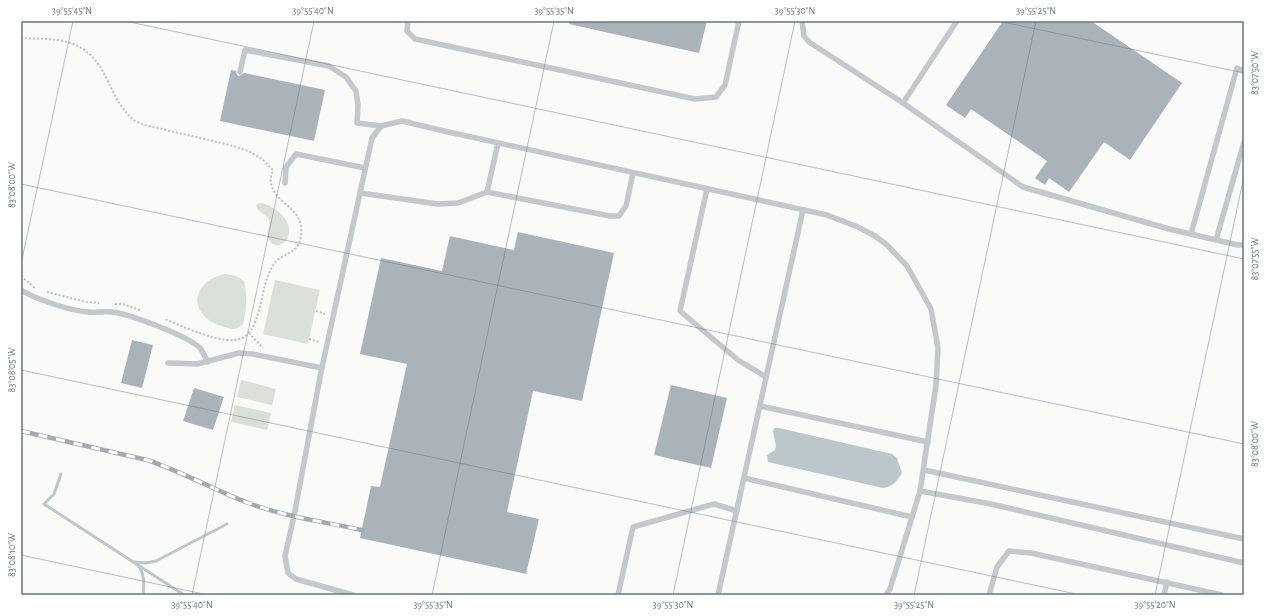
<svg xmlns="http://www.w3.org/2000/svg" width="1265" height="616" viewBox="0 0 1265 616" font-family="'Alegreya Sans',sans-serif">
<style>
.green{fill:#dadfd7}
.water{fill:#bbc7cb}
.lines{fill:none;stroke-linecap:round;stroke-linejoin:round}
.stream{stroke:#bbc7cb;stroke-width:3}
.building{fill:#aab3b9}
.path{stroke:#bbbfc2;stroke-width:2;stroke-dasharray:2 2;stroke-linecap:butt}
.lane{stroke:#c3c8cc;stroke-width:5.5}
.rail-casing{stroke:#a2aab0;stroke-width:4.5}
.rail{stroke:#fff;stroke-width:3;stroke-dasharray:9;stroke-linecap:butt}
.ticks{fill:none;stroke:#657683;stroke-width:1;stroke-opacity:0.45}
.neatline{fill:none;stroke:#657683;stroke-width:1.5}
.ticks-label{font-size:10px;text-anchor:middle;fill:#657683}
</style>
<rect width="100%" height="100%" fill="#fafaf8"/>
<g class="green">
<path d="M 259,203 C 266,203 270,206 276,210 C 304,229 280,257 269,240 C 265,234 271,226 269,219 L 257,209 L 256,205 Z"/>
<path d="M 225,274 L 236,276 L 244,281 C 248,297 246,310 243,325 C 240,326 237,329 234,329 C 231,329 225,327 222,326 C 202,321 187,300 206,283 C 211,278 218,276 225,274 Z"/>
<polygon points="275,280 320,290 308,344 263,334"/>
<polygon points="241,380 276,389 272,405 237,397"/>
<polygon points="235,405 271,413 267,430 231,422"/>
</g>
<path class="water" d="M 774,428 L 779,428 L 892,454 L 897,458 L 902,473 C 896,482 894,486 883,488 L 768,462 L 767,455 L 775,450 L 776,446 L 773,431 Z"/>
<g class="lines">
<g class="stream">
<polyline points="61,474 54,494 44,504 184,595"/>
<polyline points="134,562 146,563 156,561 227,524"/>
<path d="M 139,566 C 145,576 144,584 143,595"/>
</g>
</g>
<g class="building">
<polygon points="570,21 707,21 699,53 569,24"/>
<polygon points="1003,21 1091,21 1182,83 1130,160 1104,142 1069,192 1049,178 1045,185 1035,178 1047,161 971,109 965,118 946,105"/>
<polygon points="231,70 236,71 237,75 239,76 244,73 325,90 314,141 220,121"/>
<polygon points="518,232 614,253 582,401 533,391 507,512 539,519 526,574 360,538 371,486 380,487 407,364 360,354 381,258 442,271 450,236 514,250"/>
<polygon points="132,340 153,345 142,388 121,383"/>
<polygon points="671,385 727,398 711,468 654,455"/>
<polygon points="194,388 224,397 213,430 183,421"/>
</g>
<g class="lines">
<g class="path">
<path d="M 21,38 C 35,39 54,38 67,42 C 110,54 105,97 134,120 C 137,122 142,124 145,125 L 234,146 L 248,151 L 262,159 L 273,170 C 272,174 270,178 271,182 C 273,202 298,206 301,226 C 304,258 280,250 272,267 C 264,281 263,298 258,313 C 256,322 251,334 242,338 C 226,347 182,326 165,319"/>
<polyline points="21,276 35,288"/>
<polyline points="47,292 86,302 99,303"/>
<polyline points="115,304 123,304 142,311"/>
<polyline points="316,311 325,314"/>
<polyline points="249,333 263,348"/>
<polyline points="309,339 319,342"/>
</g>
<g class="lane">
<polyline points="408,21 407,31 415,39 695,99 716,97 725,85 739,21"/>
<polyline points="802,21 804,36 809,42 903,103"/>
<polyline points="957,21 903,103 1023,187 1169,229 1238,245 1244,245"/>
<polyline points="240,72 245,50 329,66 346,77 356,91 358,105 357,123 381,126"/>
<polyline points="285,183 286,167 296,154 365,168"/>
<polyline points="707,189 680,311 738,360 766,377"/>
<polyline points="487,192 498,143"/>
<polyline points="360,193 438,204 458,203 487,192 610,216 619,216 626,206 633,173"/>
<polyline points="1191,234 1237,68 1244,71"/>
<polyline points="1216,240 1244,142"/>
<path d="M 21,290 C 35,299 71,311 88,312 C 96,313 104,311 112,312 C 130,314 188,336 200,348 C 203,352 205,357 208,362"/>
<polyline points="168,363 197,364 239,353 253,354 322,368"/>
<polyline points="760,406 928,442"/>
<polyline points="924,470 1244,539"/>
<polyline points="744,478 912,517"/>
<polyline points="920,491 991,504 1244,563"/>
<polyline points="353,595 296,579 288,573 285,556 294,516 321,372 372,138 381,126 402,121 444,131 827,215 858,227 875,236 887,245 907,266 931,309 938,348 936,385 920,491 890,589 886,595"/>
<polyline points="618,595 633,527 714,504 737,511"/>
<polyline points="718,595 803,210"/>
<polyline points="989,595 997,567 1009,551 1031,553 1222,595"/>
<polyline points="1164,595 1167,582"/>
</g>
<g class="rail-casing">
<path id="rail" d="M 21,431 L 147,460 C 183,472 216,491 251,504 C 287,517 325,522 362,530"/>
</g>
<use href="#rail" class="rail"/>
</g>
<path class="ticks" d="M 125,21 L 1244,259M 998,21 L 1244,73M 21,184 L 1244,444M 21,264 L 73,21M 21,370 L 1081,595M 21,555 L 208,595M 192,595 L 314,21M 432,595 L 554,21M 673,595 L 795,21M 914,595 L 1036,21M 1155,595 L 1244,176"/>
<rect width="1265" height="616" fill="none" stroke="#ffffff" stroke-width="44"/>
<rect x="22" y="22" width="1221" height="572" class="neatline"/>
<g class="ticks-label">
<text x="72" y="14">39°55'45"N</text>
<text x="313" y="14">39°55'40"N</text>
<text x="554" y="14">39°55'35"N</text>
<text x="795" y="14">39°55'30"N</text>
<text x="1036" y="14">39°55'25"N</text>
<text transform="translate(1254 73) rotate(-90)" y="4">83°07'50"W</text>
<text transform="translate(11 185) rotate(-90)" y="4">83°08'00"W</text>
<text transform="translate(1254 259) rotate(-90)" y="4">83°07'55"W</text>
<text transform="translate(11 370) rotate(-90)" y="4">83°08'05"W</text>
<text transform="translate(1254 444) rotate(-90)" y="4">83°08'00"W</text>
<text transform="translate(11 555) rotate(-90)" y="4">83°08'10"W</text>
<text x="192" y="608">39°55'40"N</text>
<text x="433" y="608">39°55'35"N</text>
<text x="673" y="608">39°55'30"N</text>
<text x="914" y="608">39°55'25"N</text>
<text x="1155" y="608">39°55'20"N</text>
</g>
</svg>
